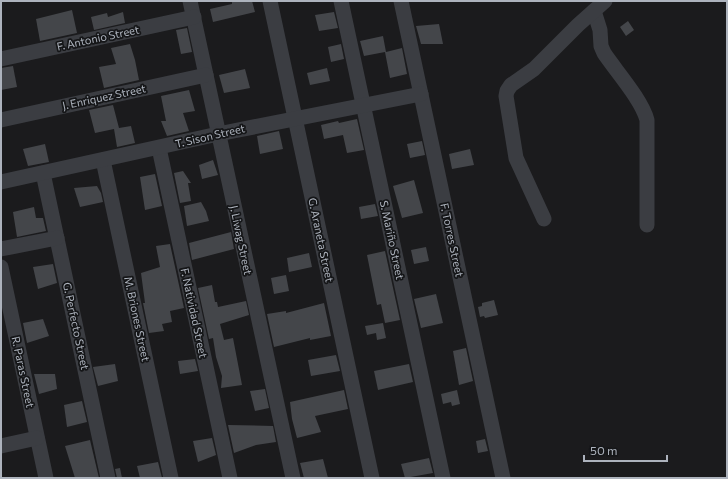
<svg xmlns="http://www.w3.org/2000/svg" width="728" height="479" viewBox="0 0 728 479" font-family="Commissioner,sans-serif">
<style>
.building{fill:#44464a}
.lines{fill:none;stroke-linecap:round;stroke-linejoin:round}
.minor{stroke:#3b3d42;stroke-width:15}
.labels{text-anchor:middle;stroke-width:3.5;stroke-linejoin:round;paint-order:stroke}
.street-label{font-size:11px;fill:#adb3bd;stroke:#151618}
</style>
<rect width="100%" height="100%" fill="#1b1b1d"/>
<g class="building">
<polygon points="237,1 252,1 255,12 213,22 210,9 232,4 232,2"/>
<polygon points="72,10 77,33 40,41 36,19"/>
<polygon points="123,12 125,23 94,30 91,17 107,13 108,17"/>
<polygon points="334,12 338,28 319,31 315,15"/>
<polygon points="628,21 634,30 626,36 620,27"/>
<polygon points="439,24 443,44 421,44 416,26"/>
<polygon points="187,28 192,52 181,54 176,30"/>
<polygon points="383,36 386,52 402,48 407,74 390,78 385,52 364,56 360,41"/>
<polygon points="130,44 135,60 139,80 104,88 99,67 116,64 111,48"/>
<polygon points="341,44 344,59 331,62 328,47"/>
<polygon points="13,66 17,87 1,90 1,68"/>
<polygon points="327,68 330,81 310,85 307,73"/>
<polygon points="245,69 250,88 224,93 219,75"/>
<polygon points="189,90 195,111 183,113 189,131 167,136 161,121 166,121 161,96"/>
<polygon points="113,105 119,128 131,126 135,143 117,147 114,129 95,133 89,110"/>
<polygon points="357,119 364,150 347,153 343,135 324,139 321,125 338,121 339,123"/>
<polygon points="279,131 283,149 260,154 257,136"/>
<polygon points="422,141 425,155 410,158 407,144"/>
<polygon points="45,144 49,162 28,166 23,149"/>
<polygon points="470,149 474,165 452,169 449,154"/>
<polygon points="213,160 218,175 202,179 199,165"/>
<polygon points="183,171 191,183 188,183 191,201 180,203 174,173"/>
<polygon points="155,174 162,206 145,210 140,177"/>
<polygon points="414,180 423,213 402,218 393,186"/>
<polygon points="97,186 101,193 103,202 80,207 74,188"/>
<polygon points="201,202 206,211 209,221 187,226 184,206"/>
<polygon points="375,204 378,216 361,219 359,207"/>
<polygon points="34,207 36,218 43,218 46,231 17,237 13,212"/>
<polygon points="231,232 234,249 192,260 189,243"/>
<polygon points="170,244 184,308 170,311 172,322 162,324 164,331 149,333 143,303 145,303 141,273 160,267 156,246"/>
<polygon points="426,247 429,261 414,264 411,250"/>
<polygon points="385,251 400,320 385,323 381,304 377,305 367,255"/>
<polygon points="309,253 312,267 289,272 287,258"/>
<polygon points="53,264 57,283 38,289 33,267"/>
<polygon points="286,275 289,291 274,294 271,278"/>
<polygon points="212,285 215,302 217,302 218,307 246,301 249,315 220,324 224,340 233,338 242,385 221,388 222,376 216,357 213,338 209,339 198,288"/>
<polygon points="436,294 443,323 421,328 414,299"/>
<polygon points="494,300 498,315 485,318 484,316 480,317 478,307 482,306 482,303"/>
<polygon points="324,303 331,336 310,340 310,338 274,347 267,314 286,311 286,313"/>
<polygon points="43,319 49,336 27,343 23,323"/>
<polygon points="383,323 386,338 377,340 376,333 367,335 365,326"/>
<polygon points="466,348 473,381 459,385 453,351"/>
<polygon points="336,355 340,371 311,376 308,360"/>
<polygon points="195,359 198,371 180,374 178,361"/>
<polygon points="115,364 118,381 98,386 93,367"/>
<polygon points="409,364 413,382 378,390 374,371"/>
<polygon points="34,374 55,374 57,389 39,394"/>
<polygon points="265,389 269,408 255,411 250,391"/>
<polygon points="344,390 348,409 315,416 321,432 297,438 292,419 290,402"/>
<polygon points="457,390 460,404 452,406 451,402 443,404 441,394"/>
<polygon points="82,401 87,422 67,427 64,405"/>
<polygon points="228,425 273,426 276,442 256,445 234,453"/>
<polygon points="212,438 216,455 198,462 193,441"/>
<polygon points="485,439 488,451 478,453 476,441"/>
<polygon points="90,440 99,478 75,478 65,446"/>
<polygon points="429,458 433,473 405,478 401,464"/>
<polygon points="323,459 328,478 304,478 300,463"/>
<polygon points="158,462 162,478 140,478 137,466"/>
<polygon points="120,468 122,478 117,478 115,469"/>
</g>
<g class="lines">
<g class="minor">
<polyline points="190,1 293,478"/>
<polyline points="270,1 372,478"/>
<polyline points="341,1 443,478"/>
<polyline points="401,1 503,478"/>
<path d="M 594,11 L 600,30 L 601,46 L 604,53 C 616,71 642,100 647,120 L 647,225"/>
<polyline points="1,59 194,17"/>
<polyline points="1,120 206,75"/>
<polyline points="159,148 230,478"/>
<polyline points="103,160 171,478"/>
<polyline points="43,173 108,478"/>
<polyline points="1,182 218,134 421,94"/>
<polyline points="544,219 516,158 506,96 507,91 511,85 534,69 578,25 605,1"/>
<polyline points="1,249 57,238"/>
<polyline points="1,267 46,478"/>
<polyline points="1,446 37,438"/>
</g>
</g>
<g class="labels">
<g class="street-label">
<text transform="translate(98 38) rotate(-12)" y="4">F. Antonio Street</text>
<text transform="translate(104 97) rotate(-12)" y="4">J. Enriquez Street</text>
<text transform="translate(210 136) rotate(-13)" y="4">T. Sison Street</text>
<text transform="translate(241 240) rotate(78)" y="4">J. Liwag Street</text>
<text transform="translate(321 240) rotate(78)" y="4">G. Araneta Street</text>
<text transform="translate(392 240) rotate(78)" y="4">S. Mariño Street</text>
<text transform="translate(452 240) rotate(78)" y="4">F. Torres Street</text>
<text transform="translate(194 313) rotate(78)" y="4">F. Natividad Street</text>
<text transform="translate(137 319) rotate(78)" y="4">M. Briones Street</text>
<text transform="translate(76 326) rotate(78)" y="4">G. Perfecto Street</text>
<text transform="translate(23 372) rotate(78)" y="4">R. Paras Street</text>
</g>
</g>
<rect width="728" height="479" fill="none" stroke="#adb3bd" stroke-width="4"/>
<path d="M584 455v6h83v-6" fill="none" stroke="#adb3bd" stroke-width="2"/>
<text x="590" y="455" font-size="12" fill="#adb3bd" stroke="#151618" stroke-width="3" paint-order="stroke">50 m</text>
</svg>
